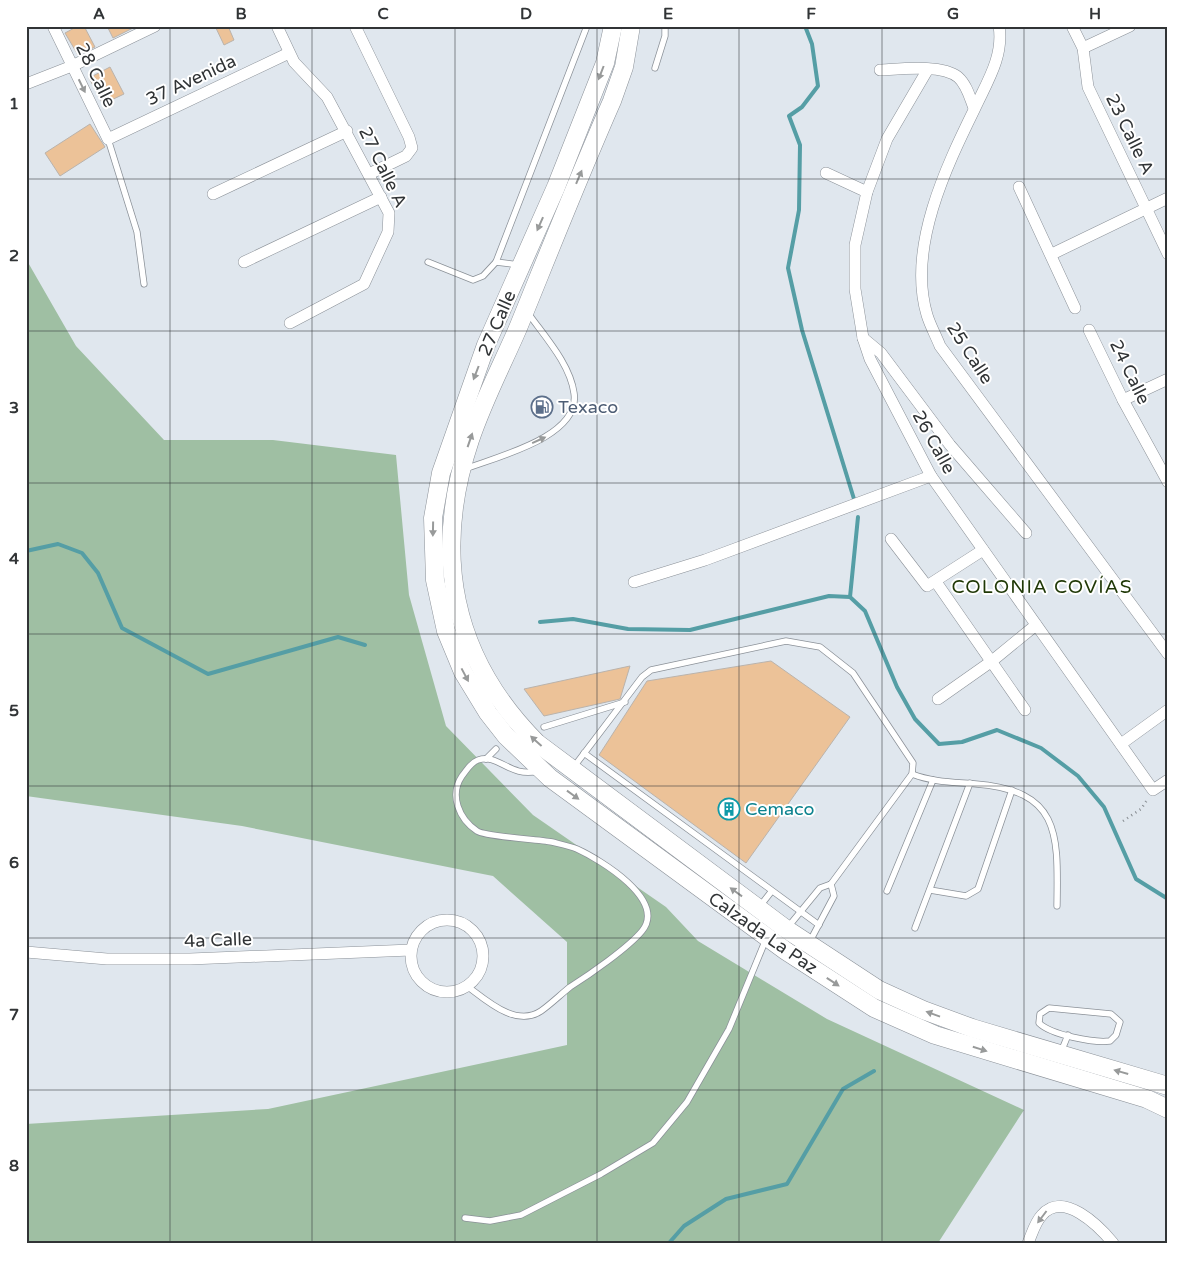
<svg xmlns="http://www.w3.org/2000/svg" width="1194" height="1269" viewBox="0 0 1194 1269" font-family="'Varela Round',sans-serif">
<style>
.green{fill:#9fbfa3}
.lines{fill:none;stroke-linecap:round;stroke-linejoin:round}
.stream{stroke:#559ea5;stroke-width:4}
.building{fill:#ecc298;stroke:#bab3ac}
.lane-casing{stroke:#8b9198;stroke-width:7}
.street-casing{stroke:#8b9198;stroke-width:12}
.primary-casing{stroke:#8b9198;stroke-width:19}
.path{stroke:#868b90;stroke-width:2.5;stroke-dasharray:1 4;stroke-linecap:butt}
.lane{stroke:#fff;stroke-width:5.5}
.street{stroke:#fff;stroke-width:11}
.primary{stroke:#fff;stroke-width:18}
.oneway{fill:#989a9a}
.grid{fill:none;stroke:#313436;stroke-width:1;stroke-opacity:0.55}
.labels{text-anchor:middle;stroke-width:4;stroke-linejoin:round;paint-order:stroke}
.street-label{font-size:18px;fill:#313436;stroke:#fff}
.service-label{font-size:18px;fill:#4e5e75;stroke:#fff;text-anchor:start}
.culture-label{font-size:18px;fill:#0d838f;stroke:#fff;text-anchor:start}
.neighbourhood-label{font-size:19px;letter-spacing:1px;fill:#1f3806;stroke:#fff}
.neatline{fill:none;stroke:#313436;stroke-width:2}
.grid-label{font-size:16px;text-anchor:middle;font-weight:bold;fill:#313436}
</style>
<rect width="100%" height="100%" fill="#e0e7ee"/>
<polygon class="green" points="26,259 76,346 164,440 273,440 396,455 409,595 446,726 533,815 666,907 698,941 827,1019 1024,1110 938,1243 26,1243 26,1124 268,1109 567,1045 567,942 493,876 242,826 26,796"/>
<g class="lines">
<g class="stream">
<polyline points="805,26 812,44 818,86 802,107 789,116 800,145 799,210 788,268 802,330 854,499"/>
<polyline points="26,551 58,544 82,553 98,573 122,628 208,674 338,637 365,645"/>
<polyline points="850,597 858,517"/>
<polyline points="540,622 573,619 628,629 690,630 829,596 850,597 865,611 897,687 915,719 939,744 962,742 997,730 1041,748 1078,776 1104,807 1136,879 1168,899"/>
<polyline points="669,1243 684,1226 726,1199 787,1184 843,1089 874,1071"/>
</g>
</g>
<g class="building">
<polygon points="78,26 84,26 95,47 78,55 65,33"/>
<polygon points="107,26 137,26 113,38"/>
<polygon points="215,26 228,26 234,40 224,45"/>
<polygon points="110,67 124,94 103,104 89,78"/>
<polygon points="90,124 105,147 60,176 45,153"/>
<polygon points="771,661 850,717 746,863 599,755 647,681"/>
<polygon points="630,666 620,699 544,716 524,689"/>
</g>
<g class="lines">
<g class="lane-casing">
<g id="lane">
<polyline points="655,68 665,36 665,26"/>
<polyline points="108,139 137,232 144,284"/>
<polyline points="428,262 473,280 483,276 496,262 587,26"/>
<polyline points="496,262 519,265"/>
<path d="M 465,469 C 496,457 581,437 574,393 C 570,364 545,337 528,313"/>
<polyline points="544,727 625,702"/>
<polyline points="584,753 819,925"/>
<polyline points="486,759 496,749"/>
<polyline points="573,768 642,677 651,670 786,641 820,647 853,673 913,763 912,774 831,884 820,888 788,927"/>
<path d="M 912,774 C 932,782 954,782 976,784 C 1061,791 1058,834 1057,906"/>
<polyline points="930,890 966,896 978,889 1012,790"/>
<polyline points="887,891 933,780"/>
<polyline points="760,906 771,892"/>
<polyline points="915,928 970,783"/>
<polyline points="809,943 834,896 831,884"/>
<path d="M 467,986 C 486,1000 516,1028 541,1011 C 551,1004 560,995 570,987 C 589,975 628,948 642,931 C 667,900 601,860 577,849 C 570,846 560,844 552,842 C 537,839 486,837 477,831 C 459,819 449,795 462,776 C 467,770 470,763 478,760 C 499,753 509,778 538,771"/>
<path d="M 1049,1008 L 1111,1014 L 1120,1022 L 1116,1035 L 1110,1041 C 1094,1043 1051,1035 1039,1023 L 1040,1014 Z"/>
<polyline points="1061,1052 1068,1035"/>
<polyline points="465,1218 490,1221 521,1215 601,1174 653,1143 687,1102 729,1029 766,939"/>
</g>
</g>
<g class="street-casing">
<g id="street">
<polyline points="53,26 108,139 289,53"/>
<polyline points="277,26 294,62 327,97 389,213 388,232 364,284 290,323"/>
<polyline points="355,26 409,137 412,148 406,156 369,174"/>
<path d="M 999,26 C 1004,56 987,82 975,108 C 946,167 907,248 927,315 C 930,325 936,336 940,346 L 1168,654"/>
<polyline points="1072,26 1083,48 1088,87 1168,254"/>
<polyline points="1083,48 1130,26"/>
<polyline points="928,69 887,139 867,192 855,245 855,289 863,338 870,359 931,476 1153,790 1168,780"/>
<path d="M 880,70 C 900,69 942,64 958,77 C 967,85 970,98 974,108"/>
<polyline points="26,84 72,66 155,26"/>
<polyline points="826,173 867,192"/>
<polyline points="1019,187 1075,308"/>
<polyline points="213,194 347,131"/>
<polyline points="1052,254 1168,198"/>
<polyline points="244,262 381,197"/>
<polyline points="1089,330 1123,400 1168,482"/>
<polyline points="863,338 881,353 950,445 1026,533"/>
<polyline points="1123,400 1168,379"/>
<polyline points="891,539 927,586 983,550"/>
<polyline points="634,582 705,560 931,476"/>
<polyline points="936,582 1025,710"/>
<polyline points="938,699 992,661 1036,625"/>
<polyline points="1121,744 1168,710"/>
<circle cx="447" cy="956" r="36"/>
<polyline points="26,952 107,959 190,959 411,950"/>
<path d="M 1028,1243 C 1032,1234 1035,1222 1042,1215 C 1063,1190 1099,1226 1113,1243"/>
</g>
</g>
<g class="primary-casing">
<g id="primary">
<polyline points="613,26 605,63 556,187 486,345 441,473 433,518 435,580 446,631 463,672 488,713 506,736 550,778 786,951 874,1008 935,1035 1147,1099 1168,1109"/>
<path d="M 631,26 L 624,67 L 612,101 C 579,176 549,252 518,328 C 502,365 483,401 470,440 C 432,553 451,657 537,743 L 786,929 L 879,990 L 923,1010 L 972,1028 L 1168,1086"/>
</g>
</g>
<polyline class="path" points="1123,821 1141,809 1147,800"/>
<use href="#lane" class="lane"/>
<use href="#street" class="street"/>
<use href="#primary" class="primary"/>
</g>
<defs><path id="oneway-solid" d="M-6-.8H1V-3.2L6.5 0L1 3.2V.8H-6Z" transform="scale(1.25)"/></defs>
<g class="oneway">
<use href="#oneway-solid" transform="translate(601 73) rotate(111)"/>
<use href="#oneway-solid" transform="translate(82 86) rotate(64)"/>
<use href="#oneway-solid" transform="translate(579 177) rotate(-67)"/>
<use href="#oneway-solid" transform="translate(540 224) rotate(114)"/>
<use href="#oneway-solid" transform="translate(476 373) rotate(111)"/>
<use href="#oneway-solid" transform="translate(470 440) rotate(-71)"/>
<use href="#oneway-solid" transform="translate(539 440) rotate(-24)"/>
<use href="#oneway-solid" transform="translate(433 529) rotate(91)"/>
<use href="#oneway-solid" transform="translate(465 675) rotate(62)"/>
<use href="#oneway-solid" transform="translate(536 741) rotate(-138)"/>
<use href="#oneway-solid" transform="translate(573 795) rotate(36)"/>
<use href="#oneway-solid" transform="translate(736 892) rotate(-144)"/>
<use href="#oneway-solid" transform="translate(833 982) rotate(33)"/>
<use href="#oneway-solid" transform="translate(933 1014) rotate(-160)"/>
<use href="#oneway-solid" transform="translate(980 1049) rotate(17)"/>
<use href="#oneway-solid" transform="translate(1121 1072) rotate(-164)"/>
<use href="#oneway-solid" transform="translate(1042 1217) rotate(127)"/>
</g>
<path class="grid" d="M 170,26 L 170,1243M 312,26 L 312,1243M 455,26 L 455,1243M 597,26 L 597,1243M 739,26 L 739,1243M 882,26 L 882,1243M 1024,26 L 1024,1243M 26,179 L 1168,179M 26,331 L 1168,331M 26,483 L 1168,483M 26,634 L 1168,634M 26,786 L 1168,786M 26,938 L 1168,938M 26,1090 L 1168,1090"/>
<defs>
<g id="fuel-ring" transform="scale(1.125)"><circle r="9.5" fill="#fff" stroke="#5c6f8a" stroke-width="1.5"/><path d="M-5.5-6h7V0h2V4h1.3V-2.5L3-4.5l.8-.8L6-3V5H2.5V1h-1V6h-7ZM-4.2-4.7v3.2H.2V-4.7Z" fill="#5c6f8a"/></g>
<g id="building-ring" transform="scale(1.125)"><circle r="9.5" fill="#fff" stroke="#0f9aa8" stroke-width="1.5"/><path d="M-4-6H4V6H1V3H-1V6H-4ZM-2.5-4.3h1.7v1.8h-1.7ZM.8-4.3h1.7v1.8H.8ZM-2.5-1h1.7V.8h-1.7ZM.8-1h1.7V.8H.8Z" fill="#0f9aa8"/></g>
</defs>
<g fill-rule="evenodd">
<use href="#fuel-ring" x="542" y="407"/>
<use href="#building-ring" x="729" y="809"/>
</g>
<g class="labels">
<g class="street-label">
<text transform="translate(96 75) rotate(64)" y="6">28 Calle</text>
<text transform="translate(191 80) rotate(-25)" y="6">37 Avenida</text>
<text transform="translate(1130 134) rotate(64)" y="6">23 Calle A</text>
<text transform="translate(383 167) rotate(64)" y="6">27 Calle A</text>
<text transform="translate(497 323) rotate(-67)" y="6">27 Calle</text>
<text transform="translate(970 353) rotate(57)" y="6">25 Calle</text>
<text transform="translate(1130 372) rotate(64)" y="6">24 Calle</text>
<text transform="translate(934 442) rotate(61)" y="6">26 Calle</text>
<text transform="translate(763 933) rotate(35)" y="6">Calzada La Paz</text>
<text transform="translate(218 940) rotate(-2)" y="6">4a Calle</text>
</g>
<g class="service-label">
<text x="558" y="413">Texaco</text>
</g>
<g class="culture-label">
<text x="745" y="815">Cemaco</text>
</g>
<g class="neighbourhood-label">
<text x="1042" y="593">COLONIA COVÍAS</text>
</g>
</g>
<rect width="1194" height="1269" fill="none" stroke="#ffffff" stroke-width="55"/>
<rect x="28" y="28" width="1138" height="1214" class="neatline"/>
<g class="grid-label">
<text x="99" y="19">A</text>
<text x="241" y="19">B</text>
<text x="383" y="19">C</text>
<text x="526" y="19">D</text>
<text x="668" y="19">E</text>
<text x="811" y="19">F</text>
<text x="953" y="19">G</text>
<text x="1095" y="19">H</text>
<text x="14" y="109">1</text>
<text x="14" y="261">2</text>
<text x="14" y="413">3</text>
<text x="14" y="564">4</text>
<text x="14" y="716">5</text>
<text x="14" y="868">6</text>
<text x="14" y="1020">7</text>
<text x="14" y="1171">8</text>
</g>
</svg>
